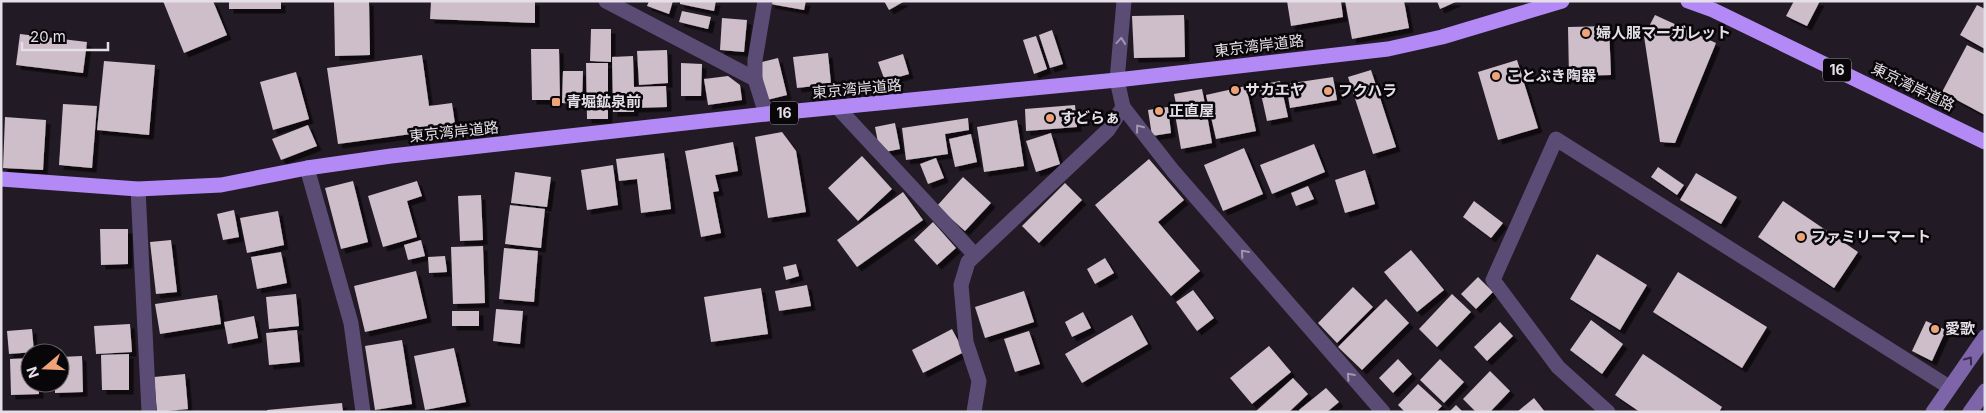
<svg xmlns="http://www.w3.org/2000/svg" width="1986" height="413" viewBox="0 0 1986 413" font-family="Inter,'Noto Sans JP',sans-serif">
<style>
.building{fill:#cebec9;filter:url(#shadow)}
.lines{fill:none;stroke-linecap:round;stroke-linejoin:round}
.lane{stroke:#5b4c76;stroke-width:15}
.street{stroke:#5b4c76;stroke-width:15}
.secondary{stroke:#7e65a9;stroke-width:15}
.highway{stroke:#b289f5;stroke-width:15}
.oneway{stroke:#a096ae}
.oneway2{stroke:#382c4a}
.poi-dot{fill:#efa378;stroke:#09060a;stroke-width:2}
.labels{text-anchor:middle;stroke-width:5;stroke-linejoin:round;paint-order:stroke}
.shield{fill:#09060a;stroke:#a39ea5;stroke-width:1}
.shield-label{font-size:14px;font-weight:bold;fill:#e5dfe7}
.poi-label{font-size:15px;font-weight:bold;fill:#e5dfe7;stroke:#09060a;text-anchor:start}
.street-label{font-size:15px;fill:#e5dfe7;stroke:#09060a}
</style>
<defs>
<filter id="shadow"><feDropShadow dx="4.5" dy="4.5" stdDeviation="0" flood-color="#0009"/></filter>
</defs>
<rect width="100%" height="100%" fill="#221a24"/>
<g class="building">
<polygon points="163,1 213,1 227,35 184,53"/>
<rect x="229" y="1" width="52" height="8"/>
<polygon points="334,1 369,1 370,55 335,56"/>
<polygon points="431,1 535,1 535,23 430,19"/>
<polygon points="649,1 673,1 669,14 647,6"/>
<polygon points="680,1 716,1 714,11 680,4"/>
<polygon points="771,1 806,1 804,10 770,4"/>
<polygon points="884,1 905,1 889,10"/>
<polygon points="1287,1 1341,1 1343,17 1291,26"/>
<polygon points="1345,1 1404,1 1409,28 1352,39"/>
<polygon points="1437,1 1458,1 1440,9"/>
<polygon points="1794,1 1820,1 1807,26 1786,16"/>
<polygon points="1977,5 1985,9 1985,49 1960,35"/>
<polygon points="682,11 711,17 708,29 679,22"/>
<polygon points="1184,15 1185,57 1134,58 1132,16"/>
<polygon points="1655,15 1716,43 1675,143 1660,142 1644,36"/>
<polygon points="722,18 747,20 744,52 720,50"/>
<polygon points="1609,26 1611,75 1569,76 1568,27"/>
<polygon points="591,29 611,29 611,62 590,61"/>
<polygon points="1052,30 1063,64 1050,68 1039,35"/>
<polygon points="20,34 87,42 83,73 16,65"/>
<polygon points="1036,36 1047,69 1034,74 1023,40"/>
<polygon points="1967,45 1985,54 1985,115 1942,92"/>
<polygon points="531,49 559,49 560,100 532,100"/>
<polygon points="667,50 668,83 639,85 637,51"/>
<polygon points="828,53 831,84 797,88 793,57"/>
<polygon points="903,54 909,74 885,81 878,62"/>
<polygon points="422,55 429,106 452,103 455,124 428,127 426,132 338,144 327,68"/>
<polygon points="633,56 634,87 666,86 667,107 634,108 634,112 613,112 612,57"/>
<polygon points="778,58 787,95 767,100 758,63"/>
<polygon points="1517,60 1538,128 1498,140 1478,72"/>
<polygon points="104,61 155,65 149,135 97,130"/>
<polygon points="586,63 608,63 608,119 587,119"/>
<polygon points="681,63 702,64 701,96 681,96"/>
<polygon points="1371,70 1396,147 1373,154 1348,77"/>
<polygon points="563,71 583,71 582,104 562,103"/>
<polygon points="296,72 309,119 273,130 260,82"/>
<polygon points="728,76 740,85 742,100 708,105 704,79"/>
<polygon points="1333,77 1337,100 1290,108 1286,84"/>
<polygon points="1280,81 1288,117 1267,121 1259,85"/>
<polygon points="1246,86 1256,131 1216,139 1206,95"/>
<polygon points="1202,89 1205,104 1177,109 1174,94"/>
<polygon points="63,104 97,106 92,168 59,165"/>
<polygon points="1075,105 1077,127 1026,131 1025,109"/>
<polygon points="1168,107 1171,133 1152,136 1148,110"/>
<polygon points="1206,109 1212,143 1181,149 1175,114"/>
<polygon points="5,117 46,120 43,170 3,168"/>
<polygon points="968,118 969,130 945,134 948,154 906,160 902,128"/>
<polygon points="1017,120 1024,166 984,172 977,127"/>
<polygon points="895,123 900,149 880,153 875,127"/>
<polygon points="308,125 317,146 281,160 272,139"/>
<polygon points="782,132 796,151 806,212 768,218 755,137"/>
<polygon points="1051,133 1060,164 1036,172 1026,141"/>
<polygon points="971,134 977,162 955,167 949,139"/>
<polygon points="733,142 738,171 715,175 719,191 713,192 721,233 701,237 685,151"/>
<polygon points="1314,144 1325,172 1272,194 1260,165"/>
<polygon points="1244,148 1263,194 1223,211 1204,165"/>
<polygon points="664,153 671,209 641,213 637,179 619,181 616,159"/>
<polygon points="862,156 892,189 858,221 828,188"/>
<polygon points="936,158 944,178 928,184 920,164"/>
<polygon points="1149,159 1184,200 1158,222 1200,271 1171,296 1095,205"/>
<polygon points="613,165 618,205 587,210 581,170"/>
<polygon points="1658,167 1684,185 1677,195 1651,177"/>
<polygon points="1365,170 1375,204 1345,213 1335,180"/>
<polygon points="515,172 551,177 547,207 511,203"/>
<polygon points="1696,173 1737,197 1721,224 1680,200"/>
<polygon points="963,177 991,203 965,231 937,206"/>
<polygon points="353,181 368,242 341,249 325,188"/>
<polygon points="417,181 422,196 407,201 417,237 383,247 368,196"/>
<polygon points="1065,183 1082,200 1039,243 1022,226"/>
<polygon points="1308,186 1314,199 1296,206 1291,193"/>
<polygon points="903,192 923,220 857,267 837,240"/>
<polygon points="481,195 483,240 460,241 458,196"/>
<polygon points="1474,201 1503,223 1491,238 1463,217"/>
<polygon points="1783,201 1858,252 1834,288 1758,237"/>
<polygon points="510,205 545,209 541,248 505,244"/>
<polygon points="234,210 239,237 223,240 217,214"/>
<polygon points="278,211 284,245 247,253 240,218"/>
<polygon points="933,222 956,248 937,265 914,240"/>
<polygon points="100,229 128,229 128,264 101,265"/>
<polygon points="171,240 177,292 156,294 150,242"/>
<polygon points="421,240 425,256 408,260 404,245"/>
<polygon points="483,246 485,303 453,304 451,247"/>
<polygon points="504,248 538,251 534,302 499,299"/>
<polygon points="1411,250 1444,290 1417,312 1384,272"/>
<polygon points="281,252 287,283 257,289 251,257"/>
<polygon points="1597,254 1647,285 1620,330 1570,299"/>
<polygon points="445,256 447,272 429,273 428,257"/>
<polygon points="1105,258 1114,273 1095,284 1087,269"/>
<polygon points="796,264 799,276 786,280 783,267"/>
<polygon points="416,271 427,318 365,332 354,286"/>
<polygon points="1678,272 1767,327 1742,368 1653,312"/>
<polygon points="1478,277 1493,292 1476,309 1461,294"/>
<polygon points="807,285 811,306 779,311 775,291"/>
<polygon points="1353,287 1373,307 1337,343 1318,323"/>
<polygon points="761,288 768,334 711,342 704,297"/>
<polygon points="1193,290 1214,318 1197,331 1176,302"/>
<polygon points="1024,291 1034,322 985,338 975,307"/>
<polygon points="296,294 299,326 269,329 266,297"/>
<polygon points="1452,294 1471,312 1437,347 1419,329"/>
<polygon points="217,295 221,324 160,334 155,304"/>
<polygon points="1386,299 1409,323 1362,370 1338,347"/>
<polygon points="496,309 523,311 520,344 493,341"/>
<rect x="452" y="311" width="27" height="15"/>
<polygon points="1083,312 1091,328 1072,337 1065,322"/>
<polygon points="1132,315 1148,344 1082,383 1065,354"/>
<polygon points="254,316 258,338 228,344 224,322"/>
<polygon points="1591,320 1623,344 1602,374 1570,350"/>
<polygon points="1926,321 1946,330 1932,361 1912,351"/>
<polygon points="1500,322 1513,336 1487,361 1474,347"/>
<polygon points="130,324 132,352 96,354 94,326"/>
<polygon points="32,329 34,352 9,354 7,331"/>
<polygon points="952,329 964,352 923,373 912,350"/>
<polygon points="297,330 300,362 269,365 266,333"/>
<polygon points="1029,331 1040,364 1015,372 1004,339"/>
<polygon points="402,340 412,404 375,410 365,346"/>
<polygon points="1269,346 1291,372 1252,404 1230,378"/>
<polygon points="454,348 466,402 425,410 414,356"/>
<polygon points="129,354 129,390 102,390 101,355"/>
<polygon points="1643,354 1722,407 1719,412 1640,412 1615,395"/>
<polygon points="82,356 83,392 55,393 55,383 60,383 60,357"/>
<polygon points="30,358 30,383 39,383 39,394 11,395 10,359"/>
<polygon points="1398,359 1412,374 1393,393 1379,378"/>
<polygon points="1440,359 1464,382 1444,403 1420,380"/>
<polygon points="1490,371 1510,391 1490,412 1476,412 1463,399"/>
<polygon points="185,374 188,409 157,412 154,377"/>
<polygon points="1293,378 1308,394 1289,412 1255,412"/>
<polygon points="1418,384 1442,406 1436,412 1405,412 1398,405"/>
<polygon points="1326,388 1339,402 1327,412 1300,412 1299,410"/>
<polygon points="1534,398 1545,412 1517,412"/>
<polygon points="342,403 343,412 267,412 267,410"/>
<polygon points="1456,405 1463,412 1449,412"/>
</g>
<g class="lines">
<polyline class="lane" points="755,79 755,60 765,1"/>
<g class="street">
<polyline points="606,1 755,79 766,114"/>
<polyline points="1123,107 1173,171 1383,412"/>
<polyline points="838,108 975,255"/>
<polyline points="307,168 351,323 363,412"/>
<polyline points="138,189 149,412"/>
<polyline points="974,412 979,381 966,342 961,285 968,262 1108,130 1123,107 1117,80 1124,1"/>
<polyline points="1608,412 1558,367 1493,280 1556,139 1949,387"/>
</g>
<g class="secondary">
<polyline points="1933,412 1985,337"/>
<polyline points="1970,412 1985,391"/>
</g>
<g class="highway">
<polyline points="1688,1 1713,10 1985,142"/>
<polyline points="1,179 138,189 221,185 307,168 391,156 766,114 1117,80 1388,49 1442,37 1562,1"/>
</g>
</g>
<defs><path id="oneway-chevron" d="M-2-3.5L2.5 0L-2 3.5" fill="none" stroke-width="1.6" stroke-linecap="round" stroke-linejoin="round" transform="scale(1.25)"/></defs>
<g class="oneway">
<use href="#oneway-chevron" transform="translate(1121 41) rotate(-85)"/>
<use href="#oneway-chevron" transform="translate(1139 128) rotate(-128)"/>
<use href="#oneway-chevron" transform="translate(1244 253) rotate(-131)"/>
<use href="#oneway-chevron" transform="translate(1350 376) rotate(-132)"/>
</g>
<use class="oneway2" href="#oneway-chevron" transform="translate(1969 360) rotate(-54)"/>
<g class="poi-dot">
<circle cx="1586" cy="33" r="5"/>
<circle cx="1496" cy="76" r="5"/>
<circle cx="1235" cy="90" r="5"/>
<circle cx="1328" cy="91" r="5"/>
<rect x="551" y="97" width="10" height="10" rx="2.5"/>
<circle cx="1159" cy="111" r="5"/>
<circle cx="1050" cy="118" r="5"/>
<circle cx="1801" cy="237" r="5"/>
<circle cx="1935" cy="329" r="5"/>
</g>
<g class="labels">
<g class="shield">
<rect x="1823" y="58.5" width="28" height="23" rx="4"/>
<rect x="770" y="101.5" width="28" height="23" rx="4"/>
</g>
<g class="shield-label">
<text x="1837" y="75">16</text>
<text x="784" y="118">16</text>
</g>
<g class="poi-label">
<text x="1596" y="38">婦人服マーガレット</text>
<text x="1506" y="81">ことぶき陶器</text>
<text x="1245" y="95">サカエヤ</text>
<text x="1338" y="96">フクハラ</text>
<text x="566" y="107">青堀鉱泉前</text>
<text x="1169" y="116">正直屋</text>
<text x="1060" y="123">すどらぁ</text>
<text x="1811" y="242">ファミリーマート</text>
<text x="1945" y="334">愛歌</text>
</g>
<g class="street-label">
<text transform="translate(1259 46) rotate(-7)" y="5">東京湾岸道路</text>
<text transform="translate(1913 87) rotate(26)" y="5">東京湾岸道路</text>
<text transform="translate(857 89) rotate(-5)" y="5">東京湾岸道路</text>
<text transform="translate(454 132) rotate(-6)" y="5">東京湾岸道路</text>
</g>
</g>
<rect width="1986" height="413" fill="none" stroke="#e5dfe7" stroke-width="5"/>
<g transform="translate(45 368) rotate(251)"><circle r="24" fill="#09060a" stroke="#615d62"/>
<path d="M0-4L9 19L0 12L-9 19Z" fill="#efa378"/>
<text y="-8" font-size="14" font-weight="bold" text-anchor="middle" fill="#e5dfe7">N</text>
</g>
<path d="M22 42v8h86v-8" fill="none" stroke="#e5dfe7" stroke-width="2.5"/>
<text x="30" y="42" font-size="15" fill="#e5dfe7" stroke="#09060a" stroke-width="4" paint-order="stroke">20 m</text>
</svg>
